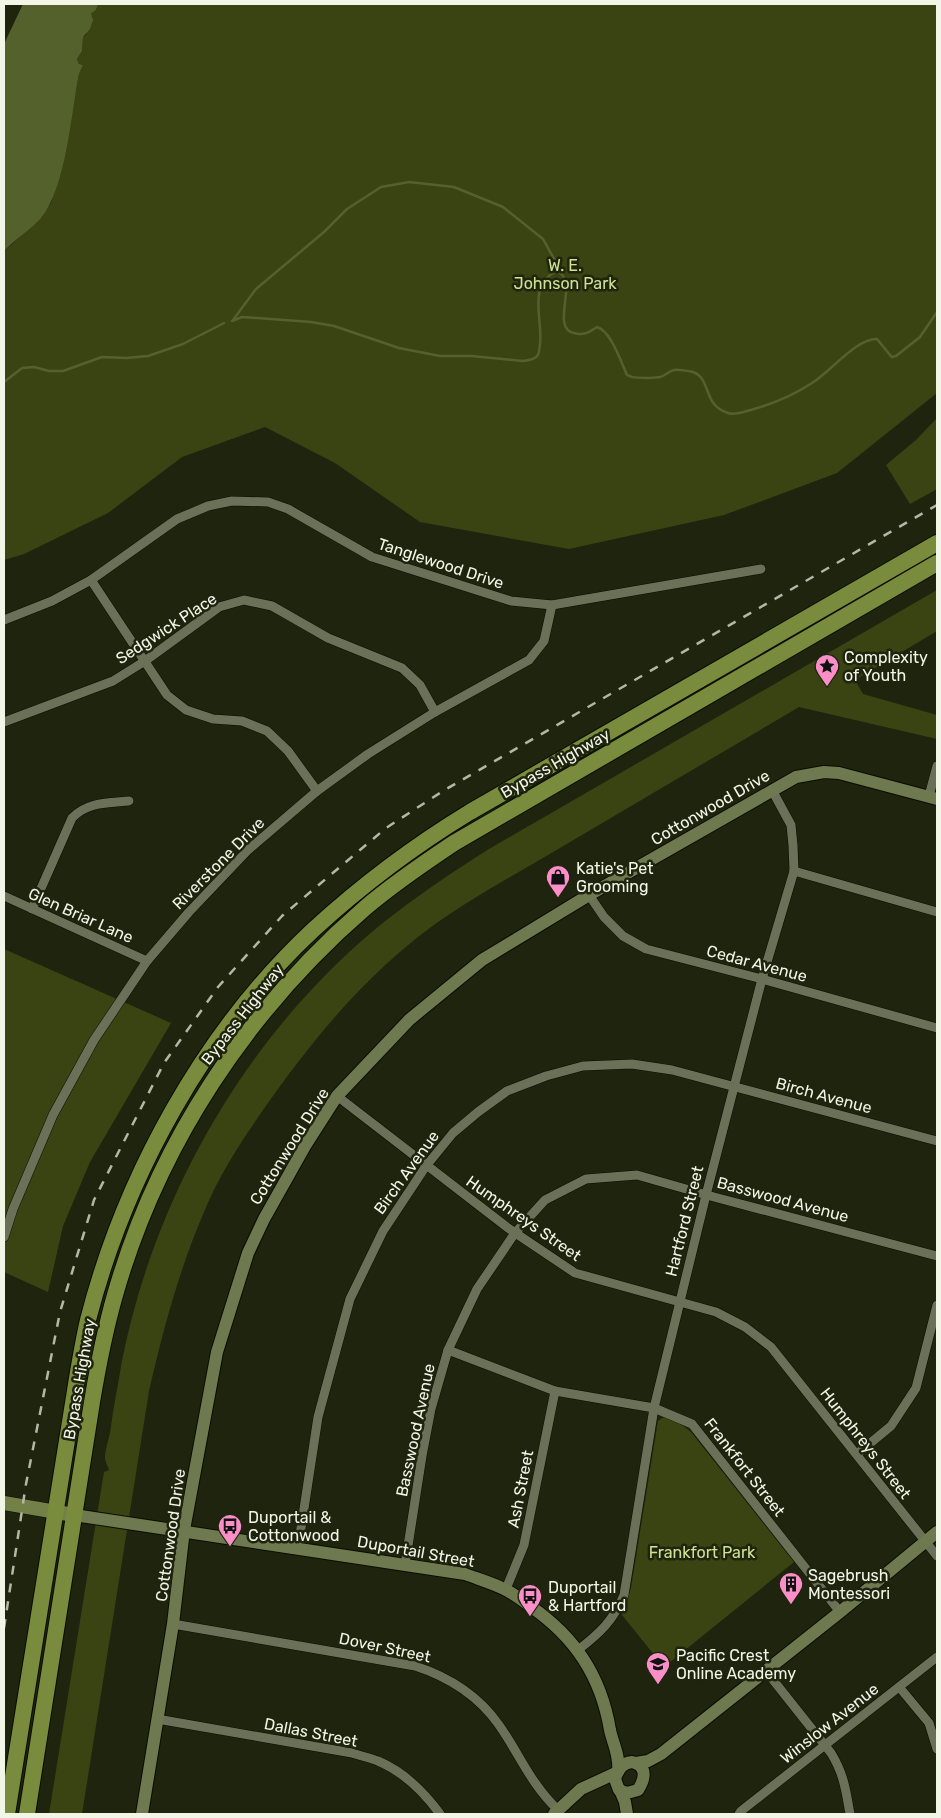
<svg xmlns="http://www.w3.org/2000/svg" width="941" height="1818" viewBox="0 0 941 1818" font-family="Rubik,sans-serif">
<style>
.green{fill:#3a4413}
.water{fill:#54612d}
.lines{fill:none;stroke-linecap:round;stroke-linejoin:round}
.stream{stroke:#54612d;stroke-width:2.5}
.street-casing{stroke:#090d00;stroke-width:10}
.secondary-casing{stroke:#090d00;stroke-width:14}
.primary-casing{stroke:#090d00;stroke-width:15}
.highway-casing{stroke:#090d00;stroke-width:18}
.street{stroke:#6a7158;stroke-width:9}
.secondary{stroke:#6e7950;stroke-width:12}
.primary{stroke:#738148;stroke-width:14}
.highway{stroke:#798b3d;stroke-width:16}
.rail{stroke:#b2b7a6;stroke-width:2.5;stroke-dasharray:9 9;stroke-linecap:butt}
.labels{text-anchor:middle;stroke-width:5;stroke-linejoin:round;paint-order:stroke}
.park-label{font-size:16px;fill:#cee292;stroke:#1f240e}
.street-label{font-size:16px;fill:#f1f6e7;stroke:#1f240e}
.poi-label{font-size:16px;fill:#f1f6e7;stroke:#1f240e;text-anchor:start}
</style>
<rect width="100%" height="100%" fill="#1f240e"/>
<g class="green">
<polygon points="98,4 937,4 937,393 837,473 724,515 569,549 420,522 335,463 265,427 182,457 108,513 24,554 4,560 4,251 36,223 51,203 56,188 64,154 79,74 83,65 79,64 77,59 82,51 83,37 86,35 91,14 96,10"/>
<polygon points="937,418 937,489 910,504 886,465 916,440"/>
<path d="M 937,590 L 937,631 L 855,680 L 863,694 L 937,715 L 937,739 L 799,707 C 721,753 643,799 565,845 C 515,875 463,902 418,937 C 357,985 307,1047 263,1110 C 241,1142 219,1175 204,1212 C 179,1270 163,1330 149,1391 L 82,1814 L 49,1814 L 104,1472 L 109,1470 C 108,1467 106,1463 105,1459 C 105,1451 108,1441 110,1433 C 113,1409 118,1385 122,1361 C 155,1194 247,1035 379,926 C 414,898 451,873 489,849 Z"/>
<polygon points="4,949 171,1023 90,1162 63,1226 48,1292 4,1272"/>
<polygon points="664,1417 675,1420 691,1432 794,1562 664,1667 622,1615 631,1588 658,1421"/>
</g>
<path class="water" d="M 23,4 L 98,4 L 96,10 L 91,14 L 93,20 L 90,29 L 83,37 L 82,51 L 77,59 L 79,64 L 83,65 L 79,74 C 71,113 66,188 41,218 C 31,230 15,239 4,251 L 4,44 Z"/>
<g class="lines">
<g class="stream">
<polyline points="233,320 256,289 324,232 347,209 381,187 409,182 454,187 503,207 543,239 562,273"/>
<path d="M 232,321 L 242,317 L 311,322 L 334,326 L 399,348 L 440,356 L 471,356 L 523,361 C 528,360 534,360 537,356 C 540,353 539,348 540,344 C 543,318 527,288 556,271 C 581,278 549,328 574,333 C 584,336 589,332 597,327 C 611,331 621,362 627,375 C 633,379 653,378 660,377 C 665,376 669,371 674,370 C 679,369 688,371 693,372 C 712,379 702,405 728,413 C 735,416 746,411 754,409 C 775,403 794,395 812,383 C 830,372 857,338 877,339 L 890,355 L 892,357 L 896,356 L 920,337 L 937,312"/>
<polyline points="4,382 22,368 34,367 49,371 63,371 102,357 126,358 148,356 183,344 224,323"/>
</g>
<g class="street-casing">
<g id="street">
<polyline points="91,580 167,695 186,710 213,719 242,721 267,731 288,751 317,791"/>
<polyline points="4,620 52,601 91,580 177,519 208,506 232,501 268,502 288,509 372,557 511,601 552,605 761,569"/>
<polyline points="4,722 113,681 145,661 219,607 244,600 272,606 328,638 402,668 420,685 435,712"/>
<polyline points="929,796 937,766"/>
<polyline points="794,871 937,912"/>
<polyline points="589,895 604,917 623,936 646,949 762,979 937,1028"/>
<polyline points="4,896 147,961"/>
<path d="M 32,909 L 72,818 C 87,802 108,803 129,801"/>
<polyline points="337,1096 508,1228 575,1273 716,1312 745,1327 771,1347 937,1556"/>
<polyline points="4,1237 13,1209 53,1115 94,1040 147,961 189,912 248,850 317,791 368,754 435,712 529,660 544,641 552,605"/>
<polyline points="448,1350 555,1391 654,1408 692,1424 840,1612"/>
<polyline points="857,1454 891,1426 916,1388 937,1305"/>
<polyline points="298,1548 318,1417 350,1299 383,1231 426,1166 453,1133 478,1112 507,1091 546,1076 583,1066 632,1064 672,1070 937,1141"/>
<polyline points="405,1565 422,1456 431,1409 448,1350 477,1289 515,1233 545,1200 586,1179 637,1175 714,1197 937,1256"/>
<polyline points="506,1589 524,1545 555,1391"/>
<path d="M 173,1624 L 415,1666 C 449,1677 478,1695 499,1725 C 520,1755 530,1783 558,1810"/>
<path d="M 578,1650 C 600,1633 613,1621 624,1595 L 654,1408 L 706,1195 L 762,979 L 794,871 L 793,845 L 791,825 L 772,790"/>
<path d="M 766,1671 L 831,1753 C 844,1774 846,1791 850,1814"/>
<polyline points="900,1688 929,1723 937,1749"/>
<path d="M 157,1719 L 352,1753 C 361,1756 370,1758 378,1761 C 404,1772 424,1792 440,1814"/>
<polyline points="739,1814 741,1811 937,1657"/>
</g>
</g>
<g class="secondary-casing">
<g id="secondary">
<path d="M 74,1515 L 465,1574 C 478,1579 492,1583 504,1589 C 513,1593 522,1600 530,1606 C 575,1637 601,1676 610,1730 C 613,1744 620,1756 618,1771"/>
<path d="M 632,1762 C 648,1766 645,1779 638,1790 L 627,1793 L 619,1790 L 615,1779 C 617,1770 622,1763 632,1762 Z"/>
<polyline points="636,1763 648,1761 661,1754 840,1612 937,1532"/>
<polyline points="620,1790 625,1802 627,1814"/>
<polyline points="142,1814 173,1624 184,1530 217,1352 248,1253 264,1219 305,1146 337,1096 409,1020 482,960 589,895 796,777 824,772 839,773 937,799"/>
<polyline points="554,1814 581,1789 618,1772"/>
</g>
</g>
<g class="primary-casing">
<polyline id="primary" points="4,1503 74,1515"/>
</g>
<g class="highway-casing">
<g id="highway">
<path d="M 7,1814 L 78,1372 C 81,1355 84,1337 88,1320 C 125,1176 204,1032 313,930 C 362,885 414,846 470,812 L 937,543"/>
<path d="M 27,1814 L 92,1402 C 98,1366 105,1330 115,1295 C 158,1144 247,1010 365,908 C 393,884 424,863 454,843 L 937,563"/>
</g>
</g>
<use href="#street" class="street"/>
<use href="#secondary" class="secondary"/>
<use href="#primary" class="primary"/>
<use href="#highway" class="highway"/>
<polyline class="rail" points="4,1628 26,1484 60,1312 94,1200 164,1063 218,987 282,916 386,828 443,791 937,505"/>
</g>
<defs>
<g id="sight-pin" transform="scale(1.25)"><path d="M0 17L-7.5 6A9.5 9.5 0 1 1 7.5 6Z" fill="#fa8fc8" stroke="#1f240e"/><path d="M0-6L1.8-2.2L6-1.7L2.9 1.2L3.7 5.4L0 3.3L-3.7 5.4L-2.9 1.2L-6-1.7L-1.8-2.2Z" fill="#111"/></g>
<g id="shop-pin" transform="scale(1.25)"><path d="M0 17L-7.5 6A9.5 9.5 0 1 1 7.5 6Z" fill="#fa8fc8" stroke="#1f240e"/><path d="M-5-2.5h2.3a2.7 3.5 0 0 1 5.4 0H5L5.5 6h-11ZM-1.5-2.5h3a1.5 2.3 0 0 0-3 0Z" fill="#111"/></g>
<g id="bus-pin" transform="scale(1.25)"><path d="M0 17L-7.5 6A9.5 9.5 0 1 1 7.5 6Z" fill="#fa8fc8" stroke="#1f240e"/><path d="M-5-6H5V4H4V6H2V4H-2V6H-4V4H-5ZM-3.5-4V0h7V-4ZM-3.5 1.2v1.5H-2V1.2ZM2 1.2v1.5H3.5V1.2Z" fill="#111"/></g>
<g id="building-pin" transform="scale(1.25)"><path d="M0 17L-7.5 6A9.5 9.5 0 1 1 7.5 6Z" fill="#fa8fc8" stroke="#1f240e"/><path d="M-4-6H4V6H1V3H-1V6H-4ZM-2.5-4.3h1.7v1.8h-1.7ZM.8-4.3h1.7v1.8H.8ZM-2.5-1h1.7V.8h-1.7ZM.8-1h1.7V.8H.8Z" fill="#111"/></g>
<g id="school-pin" transform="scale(1.25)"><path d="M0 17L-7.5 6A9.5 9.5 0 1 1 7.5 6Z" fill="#fa8fc8" stroke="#1f240e"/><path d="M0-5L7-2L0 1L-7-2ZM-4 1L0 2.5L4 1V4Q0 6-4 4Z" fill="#111"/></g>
</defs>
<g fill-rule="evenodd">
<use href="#sight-pin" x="827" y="666"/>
<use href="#shop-pin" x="558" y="877"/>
<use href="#bus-pin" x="230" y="1526"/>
<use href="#building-pin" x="791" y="1584"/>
<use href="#bus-pin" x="530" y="1596"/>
<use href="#school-pin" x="658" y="1664"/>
</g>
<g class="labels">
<g class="park-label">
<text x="565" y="271">W. E.<tspan x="565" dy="18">Johnson Park</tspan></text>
<text x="702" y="1558">Frankfort Park</text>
</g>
<g class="street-label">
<text transform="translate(441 563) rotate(18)" y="6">Tanglewood Drive</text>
<text transform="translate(166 628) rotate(-33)" y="6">Sedgwick Place</text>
<text transform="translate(555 763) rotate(-30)" y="6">Bypass Highway</text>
<text transform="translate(710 807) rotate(-30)" y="6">Cottonwood Drive</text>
<text transform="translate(218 863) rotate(-45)" y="6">Riverstone Drive</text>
<text transform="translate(81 915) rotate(24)" y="6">Glen Briar Lane</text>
<text transform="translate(757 963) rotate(15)" y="6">Cedar Avenue</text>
<text transform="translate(242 1014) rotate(-52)" y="6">Bypass Highway</text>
<text transform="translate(824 1095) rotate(15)" y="6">Birch Avenue</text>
<text transform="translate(289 1146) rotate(-58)" y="6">Cottonwood Drive</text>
<text transform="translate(406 1172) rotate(-54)" y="6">Birch Avenue</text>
<text transform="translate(783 1199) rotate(15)" y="6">Basswood Avenue</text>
<text transform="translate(524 1218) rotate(35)" y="6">Humphreys Street</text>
<text transform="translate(684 1221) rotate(-76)" y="6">Hartford Street</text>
<text transform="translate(79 1379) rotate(-80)" y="6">Bypass Highway</text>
<text transform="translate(415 1430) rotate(-78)" y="6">Basswood Avenue</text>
<text transform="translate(866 1443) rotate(52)" y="6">Humphreys Street</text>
<text transform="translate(745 1467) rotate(52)" y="6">Frankfort Street</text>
<text transform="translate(520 1489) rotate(-79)" y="6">Ash Street</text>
<text transform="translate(170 1535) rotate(-82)" y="6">Cottonwood Drive</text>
<text transform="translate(416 1551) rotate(10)" y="6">Duportail Street</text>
<text transform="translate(385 1647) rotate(12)" y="6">Dover Street</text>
<text transform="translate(829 1723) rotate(-38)" y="6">Winslow Avenue</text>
<text transform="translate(311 1732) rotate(11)" y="6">Dallas Street</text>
</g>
<g class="poi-label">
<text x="844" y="663">Complexity<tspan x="844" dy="18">of Youth</tspan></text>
<text x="576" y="874">Katie's Pet<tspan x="576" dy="18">Grooming</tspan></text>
<text x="248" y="1523">Duportail &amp;<tspan x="248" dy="18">Cottonwood</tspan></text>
<text x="808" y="1581">Sagebrush<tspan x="808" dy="18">Montessori</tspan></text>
<text x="548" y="1593">Duportail<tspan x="548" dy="18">&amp; Hartford</tspan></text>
<text x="676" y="1661">Pacific Crest<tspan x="676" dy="18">Online Academy</tspan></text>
</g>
</g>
<rect width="941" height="1818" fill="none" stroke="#f1f6e7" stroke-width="10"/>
</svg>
